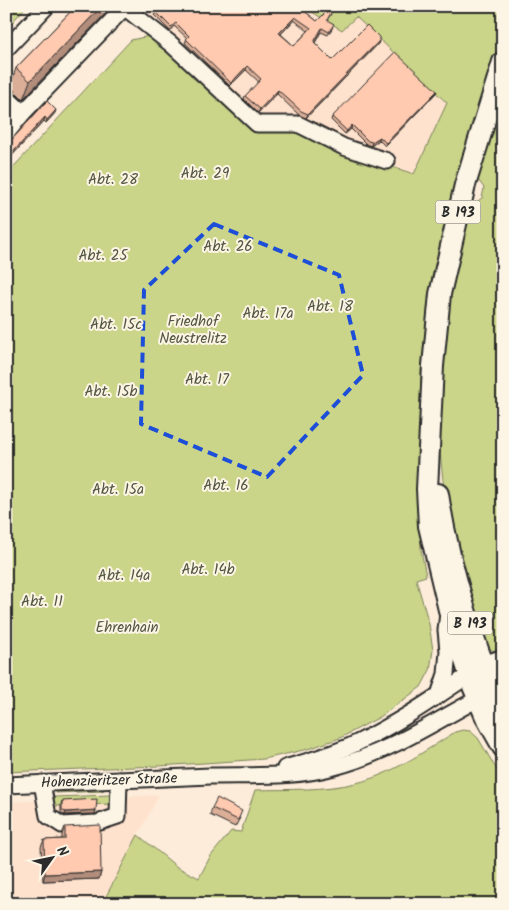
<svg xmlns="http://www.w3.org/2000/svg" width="509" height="910" viewBox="0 0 509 910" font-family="Kalam,sans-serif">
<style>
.built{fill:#fee2cd}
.green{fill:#cad589;stroke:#7a805a}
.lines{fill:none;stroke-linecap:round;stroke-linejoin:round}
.minor-casing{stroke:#2b2b2b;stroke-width:19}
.major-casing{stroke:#2b2b2b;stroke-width:24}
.minor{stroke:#fcf5e5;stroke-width:15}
.major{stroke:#fcf5e5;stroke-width:20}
.wall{fill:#dbae97;stroke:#2b2b2b;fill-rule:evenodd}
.shaded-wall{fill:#b28d7b;stroke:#2b2b2b}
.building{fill:#ffcab0;stroke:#2b2b2b;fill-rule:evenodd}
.marked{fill:none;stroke:#1d4ed8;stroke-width:4;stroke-dasharray:10 6;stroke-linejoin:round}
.labels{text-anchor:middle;stroke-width:4;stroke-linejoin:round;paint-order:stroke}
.shield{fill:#fcf5e5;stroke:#6a6863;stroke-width:1}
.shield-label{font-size:14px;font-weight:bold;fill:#2b2b2b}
.park-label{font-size:15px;fill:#535642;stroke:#fcf5e5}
.street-label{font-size:15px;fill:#2b2b2b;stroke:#fcf5e5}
</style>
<rect width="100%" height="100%" fill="#fdecda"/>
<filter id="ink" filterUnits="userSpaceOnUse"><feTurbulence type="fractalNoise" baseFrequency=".02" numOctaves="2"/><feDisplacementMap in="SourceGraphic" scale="10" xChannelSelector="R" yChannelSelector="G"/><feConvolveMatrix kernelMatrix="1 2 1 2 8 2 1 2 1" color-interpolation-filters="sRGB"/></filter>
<g filter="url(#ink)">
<g class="built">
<polygon points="129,6 302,6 342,30 356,16 447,104 414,174 283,131 208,84 198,82 193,78 190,68 164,45 140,31 147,22"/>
<polygon points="159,795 102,904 6,904 6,802"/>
</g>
<g class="green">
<polygon points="6,6 21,6 24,9 6,29"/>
<polygon points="302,6 503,6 503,39 450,212 428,310 421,371 419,442 421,550 426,576 416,579 429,624 433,650 430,670 421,687 380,717 340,738 308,749 264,759 159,766 6,772 6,175 131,40 149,36 190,68 193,78 198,82 208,84 256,127 299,130 383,164 414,174 447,103 356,17 342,30"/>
<path d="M 503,97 L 503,653 C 492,651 487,649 482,639 L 445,498 L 440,453 L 439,398 L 447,303 L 467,209 L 482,198 L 484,188 L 476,177 Z"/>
<path d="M 463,730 L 470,731 L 478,738 L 503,780 L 503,904 L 102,904 L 138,835 L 177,867 L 199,878 L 210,857 L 231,831 L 241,832 L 255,790 C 288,789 323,791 356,783 C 391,775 425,751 455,732 Z"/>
<polygon points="96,787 104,791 56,793 59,790"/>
<polygon points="110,795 114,804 54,806 54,797"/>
</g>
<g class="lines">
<g class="minor-casing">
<g id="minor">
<polyline points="123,6 171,44 257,124 298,124 344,147 387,161"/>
<polyline points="6,49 47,6"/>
<polyline points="6,97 23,113 124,8"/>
<polyline points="6,134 23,113"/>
<polyline points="439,695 446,674 448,651 446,630 448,613"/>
<path d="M 285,768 C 309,761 334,754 357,743 C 397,724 433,699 469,675"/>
<polyline points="42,783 48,816 62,825 97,823 118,816 119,780"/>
<path d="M 6,785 C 74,782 142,779 210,776 C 252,775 294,778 334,767 C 389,753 437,720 487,694"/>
</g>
</g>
<g class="major-casing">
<g id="major">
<polyline points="503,62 465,185 440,294 433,366 427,489 429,526 449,610 473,686 486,717 503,747"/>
<path d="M 438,494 C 449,566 474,647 503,714"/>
<polyline points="473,672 485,666 503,660"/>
</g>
</g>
<use href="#minor" class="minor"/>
<use href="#major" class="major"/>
</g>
<g class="wall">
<polygon points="76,6 111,6 110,9 23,99 10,86 16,68"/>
<path d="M 298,6 L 317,21 L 331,14 L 327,20 L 333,27 L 328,35 L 321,32 L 315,43 L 332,60 L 379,41 L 378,44 L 306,118 L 299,115 L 277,94 L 258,113 L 244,99 L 245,96 L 259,82 L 246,70 L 230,86 L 185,43 L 187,38 L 174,26 L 170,31 L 154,15 L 156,12 ZM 294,20 L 308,31 L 294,46 L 281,34 Z"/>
<polygon points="437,91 435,94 385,146 379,140 371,146 366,144 351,129 345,134 331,120 332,117"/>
<polygon points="47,101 55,113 46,123 44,121 6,162 6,146"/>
<polygon points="62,801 96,810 95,814 65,815 61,813 61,804"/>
<polygon points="212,808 240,818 235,827 210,815"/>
<polygon points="65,827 101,872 99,879 43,881 41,847 44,840 62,839 62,834"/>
</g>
<g class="shaded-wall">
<polygon points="102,6 111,6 110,9 23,99 30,81"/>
<polygon points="295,17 294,20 278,37 279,33"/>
<polygon points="379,41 378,44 306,118 308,114"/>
<polygon points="247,66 246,70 230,86 231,83"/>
<polygon points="278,90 277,94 258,113 260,109"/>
<polygon points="437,91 435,94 385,146 386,143"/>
<polygon points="56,110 55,113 46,123 47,120"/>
<polygon points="45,117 44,121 6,162 6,160"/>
<polygon points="352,125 351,129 345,134 347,131"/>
<polygon points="380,137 379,140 371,146 372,142"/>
<polygon points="96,810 95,814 65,815 66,812"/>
<polygon points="101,872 99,879 43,881 45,874"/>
</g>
<g class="building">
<polygon points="76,6 102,6 30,81 16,68"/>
<path d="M 161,6 L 298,6 L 317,21 L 329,9 L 332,11 L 327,20 L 334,24 L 329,32 L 322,28 L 314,42 L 332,60 L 367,25 L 379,37 L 379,41 L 308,114 L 301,111 L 278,90 L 260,109 L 245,96 L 261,79 L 247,66 L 231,83 L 186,39 L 189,36 L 176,23 L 171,27 L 156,12 ZM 295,17 L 311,28 L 294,46 L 279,33 Z"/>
<polygon points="395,52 437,91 386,143 380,137 372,142 368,141 352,125 347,131 332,117"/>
<polygon points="47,101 56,110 47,120 45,117 6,160 6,146"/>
<polygon points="217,798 242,811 238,820 212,808"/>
<polygon points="97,799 96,810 66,812 62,810 62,801"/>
<polygon points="100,825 101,872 45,874 44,840 65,839 65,827"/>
</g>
</g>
<path class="marked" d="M 214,224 L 339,275 L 363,375 L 267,477 L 141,424 L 144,290 Z"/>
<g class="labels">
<g class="shield">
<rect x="435.5" y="200.5" width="45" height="23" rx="4"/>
<rect x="447.5" y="611.5" width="45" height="23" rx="4"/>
</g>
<g class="shield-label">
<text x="458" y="217">B 193</text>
<text x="470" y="628">B 193</text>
</g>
<g class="park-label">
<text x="205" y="178">Abt. 29</text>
<text x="113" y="184">Abt. 28</text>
<text x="228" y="251">Abt. 26</text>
<text x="103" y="260">Abt. 25</text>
<text x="330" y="311">Abt. 18</text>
<text x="268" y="318">Abt. 17a</text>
<text x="193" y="326">Friedhof<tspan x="193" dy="17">Neustrelitz</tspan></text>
<text x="116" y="329">Abt. 15c</text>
<text x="207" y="384">Abt. 17</text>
<text x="111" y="396">Abt. 15b</text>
<text x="226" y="490">Abt. 16</text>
<text x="118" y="494">Abt. 15a</text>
<text x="208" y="574">Abt. 14b</text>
<text x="124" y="580">Abt. 14a</text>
<text x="42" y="606">Abt. 11</text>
<text x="127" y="632">Ehrenhain</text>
</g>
<g class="street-label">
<text transform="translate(109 780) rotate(-2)" y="5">Hohenzieritzer Straße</text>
</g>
</g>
<rect width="509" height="910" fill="none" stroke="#fcf5e5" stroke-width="25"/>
<rect x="12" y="12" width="484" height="885" fill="none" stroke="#2b2b2b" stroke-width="2" filter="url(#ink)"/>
<g transform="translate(52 858) rotate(57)" stroke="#fcf5e5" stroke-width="4" paint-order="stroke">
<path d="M0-4L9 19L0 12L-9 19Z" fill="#2b2b2b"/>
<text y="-8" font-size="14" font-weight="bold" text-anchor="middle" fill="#2b2b2b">N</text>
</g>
</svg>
